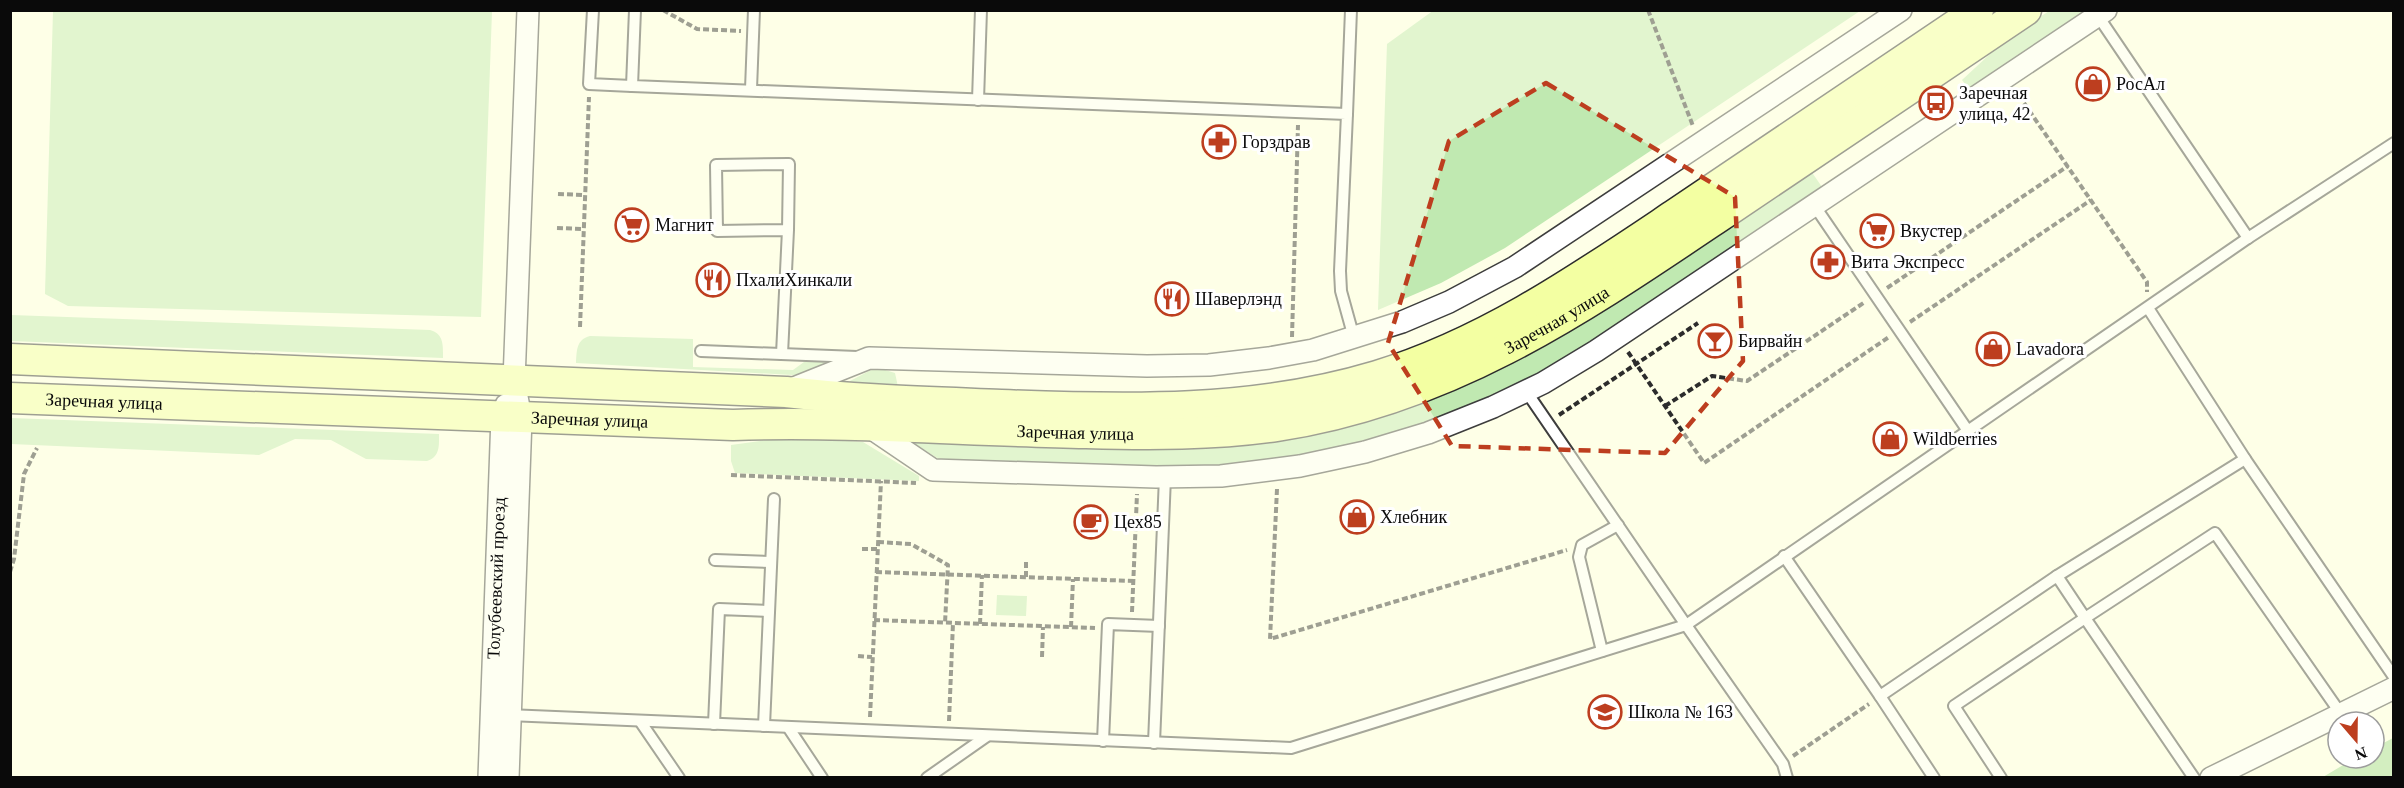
<svg xmlns="http://www.w3.org/2000/svg" width="2404" height="788" viewBox="0 0 2404 788" font-family="Georgia,serif">
<style>
.green{fill:#c0e9b1}
.forest{fill:#9fda90}
.lines{fill:none;stroke-linecap:round;stroke-linejoin:round}
.lane-casing{stroke:#3d3d3d;stroke-width:14}
.street-casing{stroke:#3d3d3d;stroke-width:24}
.secondary-casing{stroke:#2c2c2c;stroke-width:33}
.path{stroke:#2c2c2c;stroke-width:4;stroke-dasharray:6 3;stroke-linecap:butt}
.lane{stroke:#fff;stroke-width:10}
.street{stroke:#fff;stroke-width:21}
.secondary{stroke:#f3ffa2;stroke-width:30}
.marked{fill:none;stroke:#bd3e1f;stroke-width:4.5;stroke-dasharray:12 8;stroke-linejoin:round}
.labels{text-anchor:middle;stroke-width:6;stroke-linejoin:round;paint-order:stroke}
.poi-label{font-size:18px;fill:#0a0a0a;stroke:#fff;text-anchor:start}
.street-label{font-size:18px;fill:#0a0a0a;stroke:#fff}
</style>
<rect width="100%" height="100%" fill="#feffe7"/>
<g class="green">
<polygon points="1434,10 1860,10 1860,11 1505,248 1441,283 1378,310 1387,44"/>
<polygon points="53,11 492,11 481,317 68,306 45,294"/>
<polygon points="2049,11 2085,11 1969,89 1962,80 2005,40"/>
<polygon points="1811,171 1822,187 1590,342 1538,374 1488,398 1396,433 1338,449 1282,461 1226,467 1158,470 942,461 912,442 912,440 1391,413 1436,397 1529,353"/>
<path d="M 11,315 L 430,330 C 444,334 443,345 443,358 L 11,341 Z"/>
<path d="M 590,336 L 693,339 L 693,367 L 793,370 L 804,362 L 824,361 L 826,365 L 808,374 L 793,375 L 576,363 C 577,350 576,340 590,336 Z"/>
<polygon points="882,369 895,373 898,387 849,384 850,381 871,370"/>
<path d="M 11,418 L 439,434 C 439,446 440,457 427,461 L 366,459 L 331,440 L 295,439 L 259,455 L 11,444 Z"/>
<polygon points="790,437 863,442 919,476 919,481 735,473 731,461 731,445"/>
<polygon points="997,595 1027,596 1026,616 996,615"/>
</g>
<polygon class="forest" points="2393,738 2393,777 2323,777 2355,758 2374,758 2374,748"/>
<g class="lines">
<g class="lane-casing">
<g id="lane">
<polyline points="593,10 589,84 632,86"/>
<polyline points="635,10 632,86 1347,114 1340,271 1341,291 1354,338"/>
<polyline points="2098,16 2248,238"/>
<polyline points="751,89 754,10"/>
<polyline points="978,100 981,10"/>
<polyline points="1347,114 1351,10"/>
<polyline points="1814,205 1968,431"/>
<polyline points="2148,308 2245,459 2394,677"/>
<polyline points="701,351 857,357"/>
<polyline points="782,354 788,230 717,231 716,165 789,164 788,230"/>
<polyline points="1784,556 1880,696"/>
<polyline points="715,560 771,562"/>
<polyline points="2057,576 2245,459"/>
<polyline points="1602,651 1579,557 1582,545 1618,525"/>
<polyline points="507,715 1291,748 1686,625 1526,391"/>
<polyline points="640,721 679,778"/>
<polyline points="714,724 719,609 769,611"/>
<polyline points="764,726 774,499"/>
<polyline points="788,727 822,778"/>
<polyline points="1103,741 1108,624 1159,626"/>
<polyline points="1154,743 1165,477"/>
<polyline points="927,778 987,736"/>
<polyline points="1787,778 1783,764 1686,625 2248,238 2394,143"/>
<polyline points="1934,778 1880,696 2057,576 2085,618 2215,533 2341,714"/>
<polyline points="2001,778 1954,706 2085,618 2194,778"/>
</g>
</g>
<g class="street-casing">
<g id="street">
<polyline points="789,390 869,358 1147,366 1209,365 1269,358 1313,350 1402,322 1449,302 1515,267 1901,10"/>
<polyline points="868,426 933,470 1156,477 1221,476 1300,466 1365,452 1428,433 1493,407 1543,383 1596,351 2106,10"/>
<path id="s1" d="M 489,778 L 502,417 L 506,405"/>
<polyline points="508,778 521,418 514,381 528,10"/>
<polyline points="2211,778 2394,688"/>
</g>
</g>
<g class="secondary-casing">
<g id="secondary">
<path d="M 10,359 L 786,392 C 857,400 929,402 1001,405 C 1128,410 1254,413 1377,376 C 1486,343 1580,278 1674,215 C 1776,147 1876,78 1978,10"/>
<path id="s2" d="M 10,398 L 733,425 C 851,421 969,431 1086,433 C 1150,435 1214,435 1277,426 C 1453,399 1583,308 1726,212 C 1826,145 1926,77 2026,10"/>
</g>
</g>
<g class="path">
<polyline points="663,10 697,29 741,31"/>
<polyline points="1648,10 1693,126"/>
<polyline points="2024,103 2147,282 2147,292"/>
<polyline points="558,194 585,195"/>
<polyline points="557,228 584,229"/>
<polyline points="1887,288 2068,166"/>
<polyline points="1910,322 2091,200"/>
<polyline points="580,327 589,97"/>
<polyline points="1292,337 1298,125"/>
<polyline points="1628,352 1704,463 1889,337"/>
<polyline points="1665,406 1712,376 1747,381 1865,302"/>
<polyline points="1559,415 1698,323"/>
<polyline points="731,475 916,483"/>
<polyline points="1277,489 1270,639 1567,550"/>
<polyline points="878,542 911,544 948,565 945,623"/>
<polyline points="862,549 877,549"/>
<polyline points="10,572 14,559 24,474 37,448"/>
<polyline points="876,572 1134,581"/>
<polyline points="1026,577 1026,561"/>
<polyline points="1132,612 1137,494"/>
<polyline points="874,620 1095,628"/>
<polyline points="980,624 982,575"/>
<polyline points="1071,627 1073,579"/>
<polyline points="858,656 872,657"/>
<polyline points="1042,657 1043,627"/>
<polyline points="870,717 881,481"/>
<polyline points="949,721 953,623"/>
<polyline points="1793,756 1869,704"/>
</g>
<use href="#lane" class="lane"/>
<use href="#street" class="street"/>
<use href="#secondary" class="secondary"/>
</g>
<path d="M0 0H2404V788H0ZM 1546,83 L 1735,197 L 1743,361 L 1665,453 L 1452,446 L 1388,343 L 1449,141 Z" fill="#feffe7" fill-opacity=".55" fill-rule="evenodd"/>
<path class="marked" d="M 1546,83 L 1735,197 L 1743,361 L 1665,453 L 1452,446 L 1388,343 L 1449,141 Z"/>
<defs>
<g id="shop-ring" transform="scale(1.725)"><circle r="9.5" fill="#fff" stroke="#bd3e1f" stroke-width="1.5"/><path d="M-5-2.5h2.3a2.7 3.5 0 0 1 5.4 0H5L5.5 6h-11ZM-1.5-2.5h3a1.5 2.3 0 0 0-3 0Z" fill="#bd3e1f"/></g>
<g id="bus-ring" transform="scale(1.725)"><circle r="9.5" fill="#fff" stroke="#bd3e1f" stroke-width="1.5"/><path d="M-5-6H5V4H4V6H2V4H-2V6H-4V4H-5ZM-3.5-4V0h7V-4ZM-3.5 1.2v1.5H-2V1.2ZM2 1.2v1.5H3.5V1.2Z" fill="#bd3e1f"/></g>
<g id="pharmacy-ring" transform="scale(1.725)"><circle r="9.5" fill="#fff" stroke="#bd3e1f" stroke-width="1.5"/><path d="M-2-6h4v4h4v4h-4v4h-4v-4h-4v-4h4Z" fill="#bd3e1f"/></g>
<g id="supermarket-ring" transform="scale(1.725)"><circle r="9.5" fill="#fff" stroke="#bd3e1f" stroke-width="1.5"/><path d="M-6-5.5h2.5l.6 2H6L4.5 2H-2.5L-4.4-4H-6ZM-1.5 3.2a1.3 1.3 0 1 0 .1 0ZM3 3.2a1.3 1.3 0 1 0 .1 0Z" fill="#bd3e1f"/></g>
<g id="restaurant-ring" transform="scale(1.725)"><circle r="9.5" fill="#fff" stroke="#bd3e1f" stroke-width="1.5"/><path d="M-5-6h1v4h1v-4h1v4h1v-4h1v5L-1.5 .5V6h-2V.5L-5-1ZM5-6V6H3V1.5H1.5Q1.5-4 5-6Z" fill="#bd3e1f"/></g>
<g id="bar-ring" transform="scale(1.725)"><circle r="9.5" fill="#fff" stroke="#bd3e1f" stroke-width="1.5"/><path d="M-6-5H6L.8 .8V4.5H3.5V6h-7V4.5H-.8V.8Z" fill="#bd3e1f"/></g>
<g id="cafe-ring" transform="scale(1.725)"><circle r="9.5" fill="#fff" stroke="#bd3e1f" stroke-width="1.5"/><path d="M-5.5-4.5H6V0H3Q3 3.5 0 3.5H-2.5Q-5.5 3.5-5.5 0ZM3-3.2v2h1.7v-2ZM-6 4.5H4V6H-6Z" fill="#bd3e1f"/></g>
<g id="school-ring" transform="scale(1.725)"><circle r="9.5" fill="#fff" stroke="#bd3e1f" stroke-width="1.5"/><path d="M0-5L7-2L0 1L-7-2ZM-4 1L0 2.5L4 1V4Q0 6-4 4Z" fill="#bd3e1f"/></g>
</defs>
<g fill-rule="evenodd">
<use href="#shop-ring" x="2093" y="84"/>
<use href="#bus-ring" x="1936" y="103"/>
<use href="#pharmacy-ring" x="1219" y="142"/>
<use href="#supermarket-ring" x="632" y="225"/>
<use href="#supermarket-ring" x="1877" y="231"/>
<use href="#pharmacy-ring" x="1828" y="262"/>
<use href="#restaurant-ring" x="713" y="280"/>
<use href="#restaurant-ring" x="1172" y="299"/>
<use href="#bar-ring" x="1715" y="341"/>
<use href="#shop-ring" x="1993" y="349"/>
<use href="#shop-ring" x="1890" y="439"/>
<use href="#shop-ring" x="1357" y="517"/>
<use href="#cafe-ring" x="1091" y="522"/>
<use href="#school-ring" x="1605" y="712"/>
</g>
<g class="labels">
<g class="poi-label">
<text x="2116" y="90">РосАл</text>
<text x="1959" y="99">Заречная<tspan x="1959" dy="21">улица, 42</tspan></text>
<text x="1242" y="148">Горздрав</text>
<text x="655" y="231">Магнит</text>
<text x="1900" y="237">Вкустер</text>
<text x="1851" y="268">Вита Экспресс</text>
<text x="736" y="286">ПхалиХинкали</text>
<text x="1195" y="305">Шаверлэнд</text>
<text x="1738" y="347">Бирвайн</text>
<text x="2016" y="355">Lavadora</text>
<text x="1913" y="445">Wildberries</text>
<text x="1380" y="523">Хлебник</text>
<text x="1114" y="528">Цех85</text>
<text x="1628" y="718">Школа № 163</text>
</g>
<g class="street-label">
<text dy="6" stroke="none"><textPath href="#s2" startOffset="1569">Заречная улица</textPath></text>
<text dy="6" stroke="none"><textPath href="#s2" startOffset="94">Заречная улица</textPath></text>
<text dy="6" stroke="none"><textPath href="#s2" startOffset="580">Заречная улица</textPath></text>
<text dy="6" stroke="none"><textPath href="#s2" startOffset="1066">Заречная улица</textPath></text>
<text dy="6" stroke="none"><textPath href="#s1" startOffset="200">Толубеевский проезд</textPath></text>
</g>
</g>
<rect width="2404" height="788" fill="none" stroke="#0a0a0a" stroke-width="24"/>
<g transform="translate(2356 740) rotate(160)"><circle r="28" fill="#ffffff" stroke="#9d9d9d" stroke-width="1.5"/>
<path d="M0-4.5L10 22L0 15L-10 22Z" fill="#bd3e1f"/>
<text y="-9" font-size="16" font-weight="bold" text-anchor="middle" fill="#0a0a0a">N</text>
</g>
</svg>
